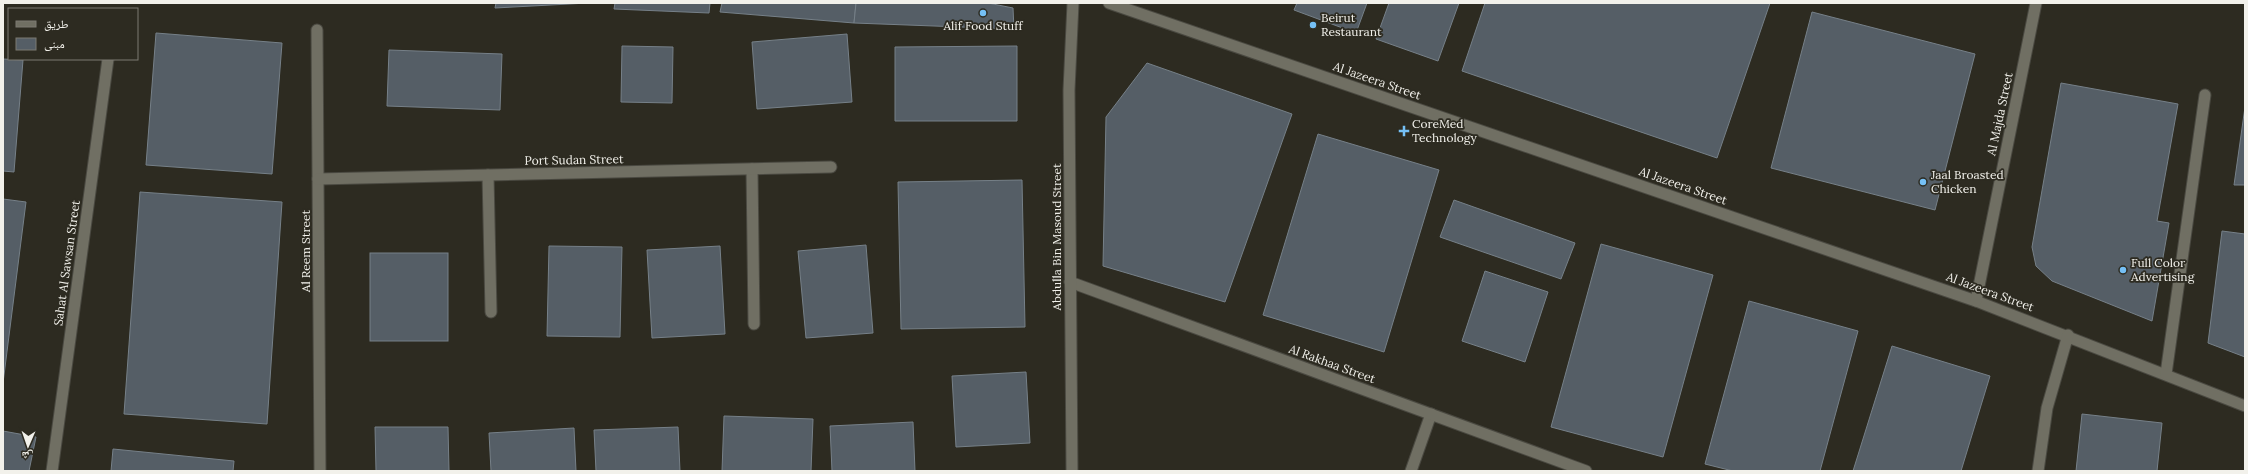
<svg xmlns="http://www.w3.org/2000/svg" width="2248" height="474" viewBox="0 0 2248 474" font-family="Lora,'Noto Naskh Arabic',serif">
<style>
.building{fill:#555e66;stroke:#768088}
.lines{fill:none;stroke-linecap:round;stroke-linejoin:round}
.service-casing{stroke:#4a4941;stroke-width:13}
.minor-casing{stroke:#4a4941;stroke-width:13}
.service{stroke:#706f63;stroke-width:11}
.minor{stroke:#706f63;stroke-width:11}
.poi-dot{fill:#75c0f6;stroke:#2d2b21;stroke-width:1.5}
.labels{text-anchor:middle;stroke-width:3.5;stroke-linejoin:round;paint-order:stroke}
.poi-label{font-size:12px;fill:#f2f1eb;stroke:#2d2b21;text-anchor:start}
.street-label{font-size:12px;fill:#f2f1eb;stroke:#2d2b21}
</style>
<rect width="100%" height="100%" fill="#2d2b21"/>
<g class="building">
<polygon points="496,3 588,3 495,8"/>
<polygon points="615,3 710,3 709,13 614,9"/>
<polygon points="722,3 856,3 854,23 720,12"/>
<polygon points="856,3 988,3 1013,8 1014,29 854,23"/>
<polygon points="1297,3 1367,3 1356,33 1294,10"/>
<polygon points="1389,3 1459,3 1438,61 1376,39"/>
<polygon points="1485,3 1770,3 1717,158 1462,71"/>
<polygon points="1812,12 1975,54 1935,210 1771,168"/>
<polygon points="156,33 282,43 272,174 146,165"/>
<polygon points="847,34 852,102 757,109 752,42"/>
<polygon points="622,46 673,47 672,103 621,102"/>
<polygon points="1017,46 1017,121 895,121 895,47"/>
<polygon points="389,50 502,54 500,110 387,106"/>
<polygon points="3,59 23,60 14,172 3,171"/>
<polygon points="1147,63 1292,114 1225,302 1103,266 1106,117"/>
<polygon points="2061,83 2178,104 2157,221 2169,223 2152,321 2052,281 2036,266 2032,247"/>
<polygon points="2245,107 2245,185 2234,185"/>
<polygon points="1318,134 1439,170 1384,352 1263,315"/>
<polygon points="1022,180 1025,327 901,329 898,182"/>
<polygon points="140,192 282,202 267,424 124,414"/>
<polygon points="3,199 26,202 3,383"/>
<polygon points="1454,200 1575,243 1561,279 1440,237"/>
<polygon points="2222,231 2245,234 2245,357 2208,343"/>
<polygon points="1601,244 1713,275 1663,457 1551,427"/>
<polygon points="866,245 873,333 806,338 798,251"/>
<polygon points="549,246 622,247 620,337 547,336"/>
<polygon points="720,246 725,334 652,338 647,250"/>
<rect x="370" y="253" width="78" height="88"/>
<polygon points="1485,271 1548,292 1525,362 1462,341"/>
<polygon points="1749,301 1858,331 1820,471 1733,471 1705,464"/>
<polygon points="1892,346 1990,376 1961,471 1853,471"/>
<polygon points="1026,372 1030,443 956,447 952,376"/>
<polygon points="2082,414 2162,423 2157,471 2076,471"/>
<polygon points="724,416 813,419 811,471 722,471"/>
<polygon points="913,422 915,471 832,471 830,426"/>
<polygon points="375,427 448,427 449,471 376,471"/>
<polygon points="678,427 680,471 596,471 594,430"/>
<polygon points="574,428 576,471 491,471 489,433"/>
<polygon points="3,431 36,437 29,471 3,471"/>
<polygon points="113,449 234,461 233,471 111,471"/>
</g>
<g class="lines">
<g class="service-casing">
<polyline id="service" points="1411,471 1431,414"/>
</g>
<g class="minor-casing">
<g id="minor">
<polyline points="1109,3 1976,301 2245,406"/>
<polyline points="317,30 320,471"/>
<polyline points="752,169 754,324"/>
<polyline points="488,175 491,312"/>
<polyline points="318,179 831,167"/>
<polyline points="1070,282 1586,471"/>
<polyline points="1976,301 2036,3"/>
<polyline points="2166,374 2205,95"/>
<polyline points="52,471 108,59"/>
<polyline points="1072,471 1069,90 1073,3"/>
<polyline points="2038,471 2047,408 2068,335"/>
</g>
</g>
<use href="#service" class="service"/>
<use href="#minor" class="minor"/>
</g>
<g class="poi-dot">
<circle cx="983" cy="13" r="4"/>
<circle cx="1313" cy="25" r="4"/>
<path d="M1402 125h4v4h4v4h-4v4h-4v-4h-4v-4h4z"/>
<circle cx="1923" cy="182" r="4"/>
<circle cx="2123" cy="270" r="4"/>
</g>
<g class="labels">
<g class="poi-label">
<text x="1321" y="22">Beirut<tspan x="1321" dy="14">Restaurant</tspan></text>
<text x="983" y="30" text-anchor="middle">Alif Food Stuff</text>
<text x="1412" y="128">CoreMed<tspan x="1412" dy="14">Technology</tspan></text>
<text x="1931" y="179">Jaal Broasted<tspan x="1931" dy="14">Chicken</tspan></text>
<text x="2131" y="267">Full Color<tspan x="2131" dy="14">Advertising</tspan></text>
</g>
<g class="street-label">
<text transform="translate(1377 81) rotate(19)" y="4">Al Jazeera Street</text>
<text transform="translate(2000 114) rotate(-78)" y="4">Al Majda Street</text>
<text transform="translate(574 160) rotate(-1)" y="4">Port Sudan Street</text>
<text transform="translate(1683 186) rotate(19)" y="4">Al Jazeera Street</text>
<text transform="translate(1057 237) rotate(-90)" y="4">Abdulla Bin Masoud Street</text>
<text transform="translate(306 251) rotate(-90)" y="4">Al Reem Street</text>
<text transform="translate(67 263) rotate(-82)" y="4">Sahat Al Sawsan Street</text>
<text transform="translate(1990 292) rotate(20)" y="4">Al Jazeera Street</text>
<text transform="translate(1332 364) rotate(20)" y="4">Al Rakhaa Street</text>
</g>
</g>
<rect width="2248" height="474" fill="none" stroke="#f2f1eb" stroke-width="8"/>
<rect x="8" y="8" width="130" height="52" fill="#2d2b21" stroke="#7c7a72"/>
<rect x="16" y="21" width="20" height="6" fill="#706f63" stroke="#7c7a72"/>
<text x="44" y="28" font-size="12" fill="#f2f1eb">طريق</text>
<rect x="16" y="38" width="20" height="12" fill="#555e66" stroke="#7c7a72"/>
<text x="44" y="48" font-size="12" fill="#f2f1eb">مبنى</text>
<g transform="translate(28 446) rotate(182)" stroke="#2d2b21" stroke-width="3" paint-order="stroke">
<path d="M0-3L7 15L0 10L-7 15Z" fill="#f2f1eb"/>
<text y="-6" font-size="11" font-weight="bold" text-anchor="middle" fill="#f2f1eb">ش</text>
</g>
</svg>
